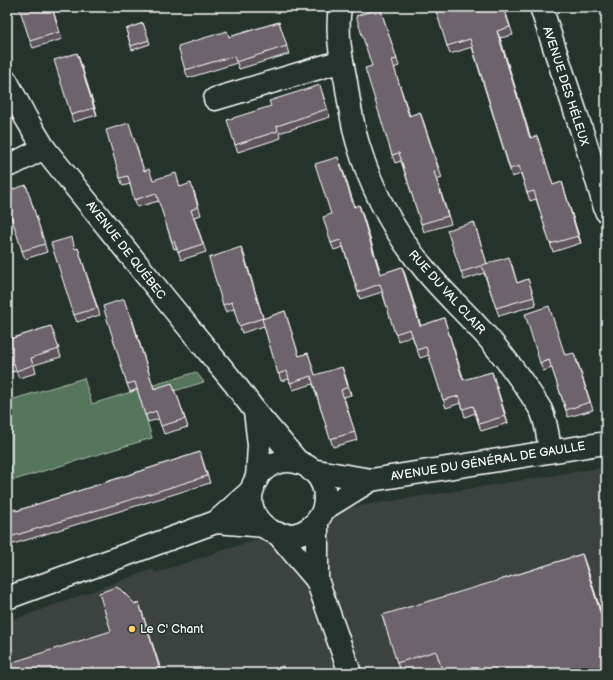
<svg xmlns="http://www.w3.org/2000/svg" width="613" height="680" viewBox="0 0 613 680" font-family="'Balsamiq Sans',sans-serif">
<style>
.built{fill:#3b4240}
.green{fill:#55745d;stroke:#aabaae}
.lines{fill:none;stroke-linecap:round;stroke-linejoin:round}
.street-casing{stroke:#fff;stroke-width:25}
.secondary-casing{stroke:#fff;stroke-width:25}
.street{stroke:#26332d;stroke-width:22}
.secondary{stroke:#26332d;stroke-width:22}
.wall{fill:#5e565d;stroke:#fff}
.shaded-wall{fill:#4c464c;stroke:#fff}
.building{fill:#6d646c;stroke:#fff}
.poi-dot{fill:#ffd166;stroke:#26332d;stroke-width:1.5}
.labels{text-anchor:middle;stroke-width:3;stroke-linejoin:round;paint-order:stroke}
.street-label{font-size:12px;fill:#fff;stroke:#26332d}
.poi-label{font-size:12px;fill:#fff;stroke:#26332d;text-anchor:start}
</style>
<rect width="100%" height="100%" fill="#26332d"/>
<filter id="ink" filterUnits="userSpaceOnUse"><feTurbulence type="fractalNoise" baseFrequency=".025" numOctaves="2"/><feDisplacementMap in="SourceGraphic" scale="8" xChannelSelector="R" yChannelSelector="G"/><feConvolveMatrix kernelMatrix="1 2 1 2 8 2 1 2 1" color-interpolation-filters="sRGB"/></filter>
<g filter="url(#ink)">
<polygon class="built" points="606,467 606,673 7,673 7,622 153,569 155,573 353,507"/>
<polygon class="green" points="196,372 204,382 141,401 152,438 14,480 7,471 7,401 84,378 92,404"/>
<g class="lines">
<g class="street-casing">
<g id="street">
<path d="M 340,7 C 336,32 341,57 346,82 C 349,103 352,124 358,144 C 372,191 395,234 426,271 C 442,291 462,309 479,328 C 495,344 508,362 521,380 C 528,390 535,400 541,410 C 547,423 548,438 550,451"/>
<polyline points="541,7 587,147 606,211"/>
<polyline points="7,82 26,118 44,148 167,301 234,383 255,411 299,463"/>
<polyline points="215,99 342,61"/>
<polyline points="7,166 15,163 44,148"/>
<polyline points="255,411 259,445 257,479"/>
<polyline points="317,521 317,580 350,673"/>
<polyline points="278,534 298,558 317,580"/>
</g>
</g>
<g class="secondary-casing">
<g id="secondary">
<circle cx="288" cy="498" r="37"/>
<polyline points="311,470 371,480 606,443"/>
<polyline points="324,509 371,480"/>
<polyline points="216,522 264,526"/>
<polyline points="7,598 216,522 253,489"/>
</g>
</g>
<use href="#street" class="street"/>
<use href="#secondary" class="secondary"/>
</g>
<g class="wall">
<polygon points="52,7 62,39 33,48 30,41"/>
<polygon points="439,7 504,7 513,35 500,38 530,138 537,136 553,185 562,182 581,243 553,252 536,199 530,201 521,174 512,177 472,47 450,54 447,46"/>
<polygon points="380,8 399,66 394,68 410,116 420,112 423,120 442,178 437,180 451,224 424,232 401,161 395,163 392,155 372,66"/>
<polygon points="279,22 289,54 239,69 237,63 188,78 185,70 229,37"/>
<polygon points="143,23 150,44 132,50 126,29"/>
<polygon points="77,53 97,115 73,122 71,115"/>
<polygon points="322,92 330,117 279,133 281,138 238,152 235,145"/>
<polygon points="131,130 144,171 153,180 181,187 194,191 201,215 194,217 206,252 181,260 177,248 174,249 159,201 137,207 130,184 123,186 120,178"/>
<polygon points="341,164 355,207 359,205 362,213 381,274 402,267 420,326 444,318 464,380 492,372 508,423 481,431 475,413 465,417 461,403 446,408 429,355 420,358 412,336 398,341 382,292 360,299 343,247 334,250 331,243 331,214"/>
<polygon points="26,185 47,252 25,259 22,251"/>
<polygon points="474,222 487,264 512,265 517,283 528,279 536,305 499,316 484,273 464,280 461,272"/>
<polygon points="241,247 263,319 285,311 299,356 308,353 315,375 345,375 351,395 344,397 357,440 333,447 313,384 293,390 289,379 281,381 264,326 242,333 234,309 226,312 223,305"/>
<polygon points="78,248 100,315 77,322 74,315 76,249"/>
<polygon points="128,311 132,318 154,389 176,395 177,395 188,427 164,434 159,419 148,422 137,389 130,392 127,384"/>
<polygon points="51,326 61,357 34,365 36,373 19,378 16,371 7,373 7,340"/>
<polygon points="566,355 577,360 593,410 568,417 552,368 543,371 540,363"/>
<polygon points="200,452 210,483 7,546 7,512 16,511"/>
<polygon points="582,554 588,571 606,628 606,673 442,668 426,673 401,673 397,663 500,580"/>
</g>
<g class="shaded-wall">
<polygon points="497,31 500,38 533,145 530,138"/>
<polygon points="77,53 80,61 97,115 94,108"/>
<polygon points="562,182 564,190 581,243 578,236"/>
<polygon points="359,205 362,213 383,281 380,274"/>
<polygon points="241,247 244,254 265,325 263,318"/>
<polygon points="402,267 405,274 423,333 420,326"/>
<polygon points="342,367 345,375 351,395 348,387"/>
<polygon points="492,372 494,379 508,423 505,416"/>
<polygon points="582,554 588,571 606,628 606,631"/>
<polygon points="139,603 143,615 162,673 161,673"/>
</g>
<g class="building">
<polygon points="19,7 52,7 59,32 30,41"/>
<polygon points="439,7 503,7 510,27 497,31 530,138 537,136 553,185 562,182 578,236 550,244 534,191 527,193 519,166 510,169 470,39 447,46 435,8"/>
<polygon points="380,8 397,59 392,60 409,116 420,112 439,171 434,172 448,216 421,224 399,153 392,155 365,68 372,66 356,16"/>
<polygon points="279,22 287,46 236,62 234,56 185,70 178,46 227,31 229,37"/>
<polygon points="143,23 149,40 131,46 126,29"/>
<polygon points="77,53 94,108 71,115 54,60"/>
<polygon points="320,85 327,109 277,126 278,131 235,145 227,120 271,106 269,101"/>
<polygon points="129,123 144,171 149,169 153,180 176,173 180,187 191,183 198,207 191,210 203,244 178,252 174,241 172,242 156,193 134,200 128,176 120,178 106,130"/>
<polygon points="338,157 354,207 359,205 380,274 402,267 420,326 444,318 463,380 492,372 505,416 479,424 473,406 463,409 459,396 443,400 426,347 417,350 410,329 395,334 380,284 358,292 341,240 331,243 323,217 331,214 315,164"/>
<polygon points="26,185 45,244 22,251 7,203 7,191"/>
<polygon points="474,222 487,264 461,272 447,230"/>
<polygon points="72,237 75,249 78,248 97,308 74,315 51,243"/>
<polygon points="241,247 263,318 239,326 232,302 223,305 209,258"/>
<polygon points="509,257 517,283 528,279 534,297 496,308 482,265"/>
<polygon points="124,299 128,311 129,311 154,389 172,383 176,395 177,395 185,419 161,426 156,411 145,415 135,382 127,384 103,306"/>
<polygon points="549,306 565,355 574,353 590,402 566,410 549,360 540,363 525,314"/>
<polygon points="285,311 299,356 308,353 315,375 342,367 348,387 341,390 355,432 330,439 311,376 290,383 287,371 278,374 262,319"/>
<polygon points="51,326 59,349 31,358 33,365 16,371 14,363 7,365 7,340"/>
<polygon points="200,452 207,476 7,538 7,512 16,509 16,511"/>
<polygon points="582,554 606,631 606,673 443,673 436,651 397,663 382,615 500,580"/>
<polygon points="116,587 120,589 135,604 139,603 161,673 7,673 7,664 111,631 99,593"/>
<polygon points="283,666 285,673 261,673"/>
</g>
</g>
<circle class="poi-dot" cx="132" cy="629" r="4"/>
<g class="labels">
<g class="street-label">
<text transform="translate(566 86) rotate(72)" y="4">AVENUE DES HÉLEUX</text>
<text transform="translate(126 250) rotate(52)" y="4">AVENUE DE QUÉBEC</text>
<text transform="translate(447 292) rotate(48)" y="4">RUE DU VAL CLAIR</text>
<text transform="translate(488 461) rotate(-9)" y="4">AVENUE DU GÉNÉRAL DE GAULLE</text>
</g>
<g class="poi-label">
<text x="140" y="633">Le C' Chant</text>
</g>
</g>
<rect width="613" height="680" fill="none" stroke="#26332d" stroke-width="24"/>
<rect x="12" y="12" width="589" height="656" fill="none" stroke="#fff" stroke-width="1.5" filter="url(#ink)"/>
</svg>
